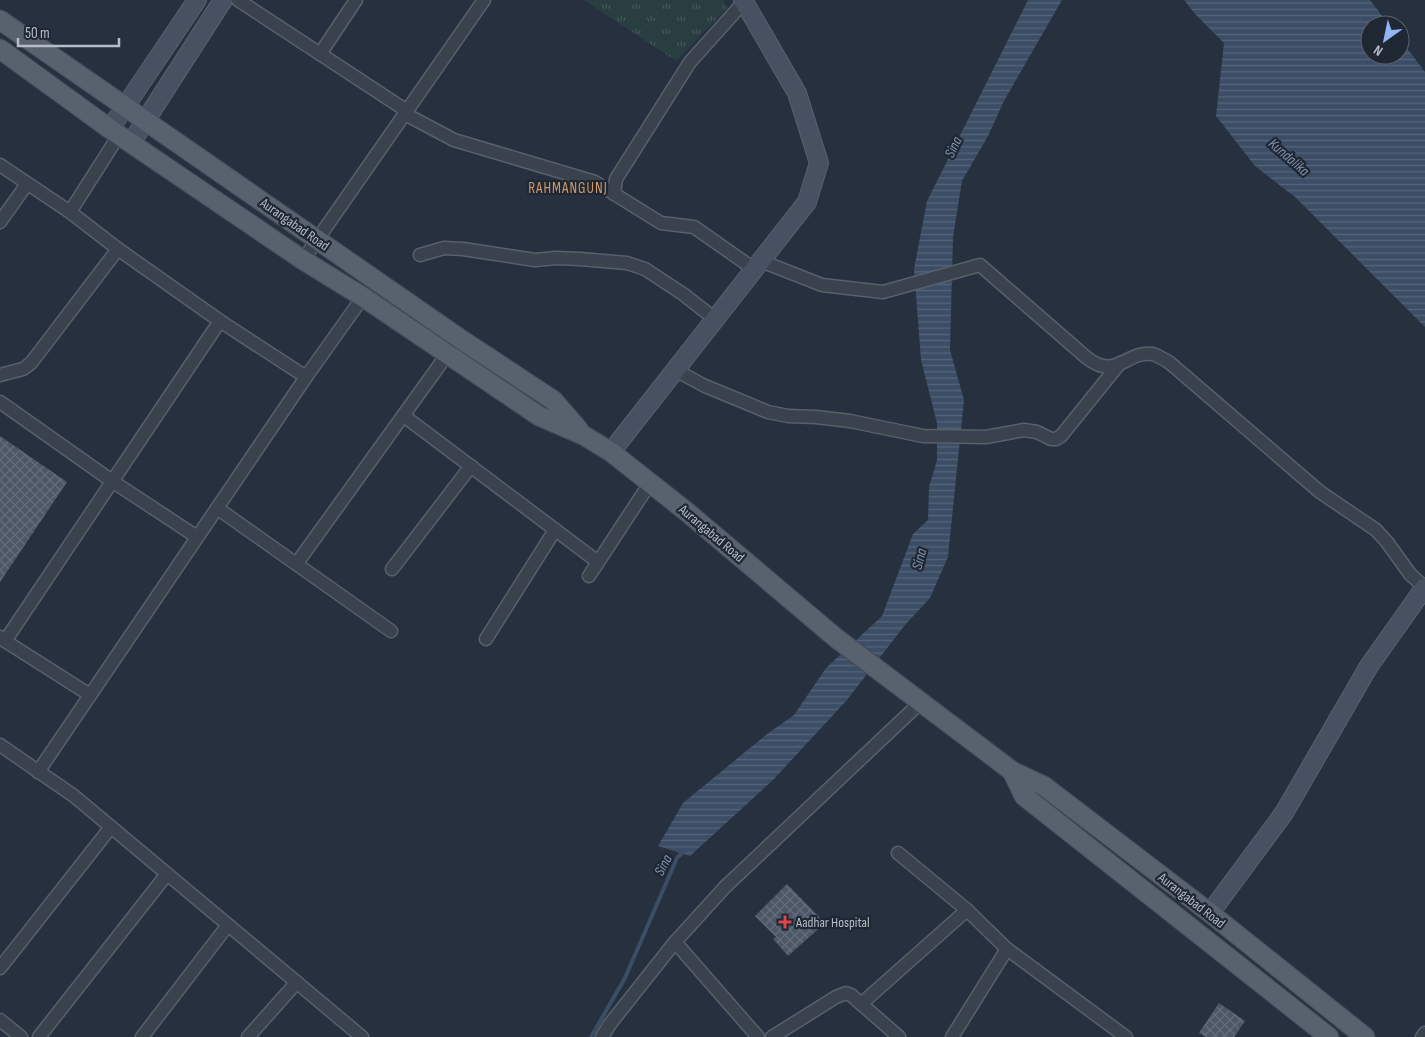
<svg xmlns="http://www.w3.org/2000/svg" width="1425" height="1037" viewBox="0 0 1425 1037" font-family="'Sofia Sans Condensed',sans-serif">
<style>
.grass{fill:url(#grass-tufts)}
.water{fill:url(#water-rules)}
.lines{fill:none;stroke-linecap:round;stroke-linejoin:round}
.stream{stroke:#3c4d66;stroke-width:4}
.building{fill:url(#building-cross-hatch)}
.street-casing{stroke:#58606c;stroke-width:15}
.secondary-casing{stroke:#58606c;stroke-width:20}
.primary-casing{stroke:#434b57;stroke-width:21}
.street{stroke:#3a424e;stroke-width:12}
.secondary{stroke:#485161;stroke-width:18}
.primary{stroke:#58616e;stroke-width:19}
.health-dot{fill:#e0444e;stroke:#1f2733;stroke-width:2}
.labels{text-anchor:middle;stroke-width:4.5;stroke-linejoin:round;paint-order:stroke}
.street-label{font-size:14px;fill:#b6bdc9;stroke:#1f2733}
.poi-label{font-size:14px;fill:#b6bdc9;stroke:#1f2733;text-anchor:start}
.water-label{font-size:15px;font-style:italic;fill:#7f93af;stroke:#1f2733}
.neighbourhood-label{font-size:15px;letter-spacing:1px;fill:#d0996a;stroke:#1f2733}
</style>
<defs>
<pattern id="grass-tufts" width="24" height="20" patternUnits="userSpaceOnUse" patternTransform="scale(1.25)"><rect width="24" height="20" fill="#293e40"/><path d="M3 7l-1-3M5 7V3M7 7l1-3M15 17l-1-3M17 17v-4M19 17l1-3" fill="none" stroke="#46585a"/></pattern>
<pattern id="water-rules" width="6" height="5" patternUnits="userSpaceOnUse" patternTransform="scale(1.25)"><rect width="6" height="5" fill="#3c4d66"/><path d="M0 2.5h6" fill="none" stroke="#56657b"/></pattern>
<pattern id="building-cross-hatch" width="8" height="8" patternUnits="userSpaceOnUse" patternTransform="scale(1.25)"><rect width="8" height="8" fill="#4c5767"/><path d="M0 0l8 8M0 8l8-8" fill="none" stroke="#646d7b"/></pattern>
</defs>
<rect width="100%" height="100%" fill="#26303e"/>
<polygon class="grass" points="584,0 723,0 727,8 676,61"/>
<g class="water">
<polygon points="1028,0 1062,0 1004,101 988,136 962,181 953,237 950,350 964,400 948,557 930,598 905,625 847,700 774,779 690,856 658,846 683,803 767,734 794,715 826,668 882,616 913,534 928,520 929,487 937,460 937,423 921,360 914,269 927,201"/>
<polygon points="1184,0 1370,0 1389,25 1370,25 1370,55 1400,55 1400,39 1425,72 1425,327 1295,197 1255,166 1216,116 1224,43 1196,15"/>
</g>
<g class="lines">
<polyline class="stream" points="591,1037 625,978 677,858 684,851"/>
</g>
<g class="building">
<polygon points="0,436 67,482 0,582"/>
<polygon points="787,884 825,923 788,956 773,939 776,937 755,916"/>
<polygon points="1219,1003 1245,1021 1234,1037 1206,1037 1199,1033"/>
</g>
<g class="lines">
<g class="street-casing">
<g id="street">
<polyline points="238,0 407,111"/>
<polyline points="320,54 356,0"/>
<polyline points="405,114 454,140 595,182 661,223 694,227 754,269"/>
<polyline points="0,165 70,212 118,249 220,321 5,641 0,637"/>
<polyline points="614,194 616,179 690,62 744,2"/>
<polyline points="70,212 119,135"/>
<polyline points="0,222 27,184"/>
<polyline points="420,255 444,248 463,249 535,260 556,258 580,259 627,263 645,269 683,294 715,319"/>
<polyline points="303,260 484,0"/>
<path d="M 761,261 L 822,285 L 883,292 L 980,265 L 1087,358 C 1117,381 1126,350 1153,354 C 1159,356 1165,360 1170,363 L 1320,492 L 1376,530 L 1387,542 L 1410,574 L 1425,588"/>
<polyline points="220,321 306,377"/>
<polyline points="675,370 705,386 768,412 788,416 816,417 850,421 923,436 986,437 1024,430 1037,432 1051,439 1056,439 1061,436 1120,363"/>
<polyline points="0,375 23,369 31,363 118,249"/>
<polyline points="0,402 112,481 197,537"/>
<polyline points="404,416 598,562"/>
<polyline points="217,508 391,631"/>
<polyline points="297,563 459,338"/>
<polyline points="392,569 471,466"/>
<polyline points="589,576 650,483"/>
<polyline points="486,639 555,530"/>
<polyline points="5,641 90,695"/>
<polyline points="0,745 74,796 362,1037"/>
<polyline points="38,772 306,377 363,297"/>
<polyline points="898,853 967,910 1007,949 1126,1037"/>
<polyline points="675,942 758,1037"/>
<polyline points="0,968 111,827"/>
<polyline points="861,1004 967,910"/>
<polyline points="0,1020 21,1037"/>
<polyline points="39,1037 167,874"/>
<polyline points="142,1037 228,925"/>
<polyline points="248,1037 297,982"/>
<polyline points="602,1037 610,1024 675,942 725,887 921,702"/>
<polyline points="772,1037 836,997 846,993 851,995 899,1037"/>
<polyline points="952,1037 1007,949"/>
<polyline points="1422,1037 1425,1033"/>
</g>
</g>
<g class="secondary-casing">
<g id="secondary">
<polyline points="110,129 197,0"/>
<polyline points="131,143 223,0"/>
<polyline points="611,452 807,202 819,163 797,93 743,0"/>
<polyline points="1210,913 1284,813 1369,666 1425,587"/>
</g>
</g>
<g class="primary-casing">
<g id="primary">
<polyline points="0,20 459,338 553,400 579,430"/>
<polyline points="0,49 110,129 303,260 363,297 539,416 583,435 611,452 687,512 836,638 1012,771 1044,786 1210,913 1365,1037"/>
<polyline points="1012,771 1024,796 1329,1037"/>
</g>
</g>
<use href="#street" class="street"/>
<use href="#secondary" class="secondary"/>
<use href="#primary" class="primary"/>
</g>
<path class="health-dot" d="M782.5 914.5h5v5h5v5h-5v5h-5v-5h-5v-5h5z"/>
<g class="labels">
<g class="street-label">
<text transform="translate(295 224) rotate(35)" y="5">Aurangabad Road</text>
<text transform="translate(712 533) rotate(40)" y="5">Aurangabad Road</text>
<text transform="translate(1192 900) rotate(38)" y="5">Aurangabad Road</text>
</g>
<g class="poi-label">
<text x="796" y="927">Aadhar Hospital</text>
</g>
<g class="water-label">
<text transform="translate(953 147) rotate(-65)" y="5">Sina</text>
<text transform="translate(1289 157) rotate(41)" y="5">Kundalika</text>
<text transform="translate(919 559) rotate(-76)" y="5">Sina</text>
<text transform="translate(663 865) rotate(-63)" y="5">Sina</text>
</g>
<g class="neighbourhood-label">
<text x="568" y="193">RAHMANGUNJ</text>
</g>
</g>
<g transform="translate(1385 40) rotate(213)"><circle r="24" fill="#1f2733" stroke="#5b636f"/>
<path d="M0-4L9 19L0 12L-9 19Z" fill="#91b5f3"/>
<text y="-8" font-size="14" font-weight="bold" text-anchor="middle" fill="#b6bdc9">N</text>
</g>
<path d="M18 38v8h101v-8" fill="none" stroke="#b6bdc9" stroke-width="2.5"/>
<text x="25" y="38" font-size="15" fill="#b6bdc9" stroke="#1f2733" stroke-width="4" paint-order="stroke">50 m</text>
</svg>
